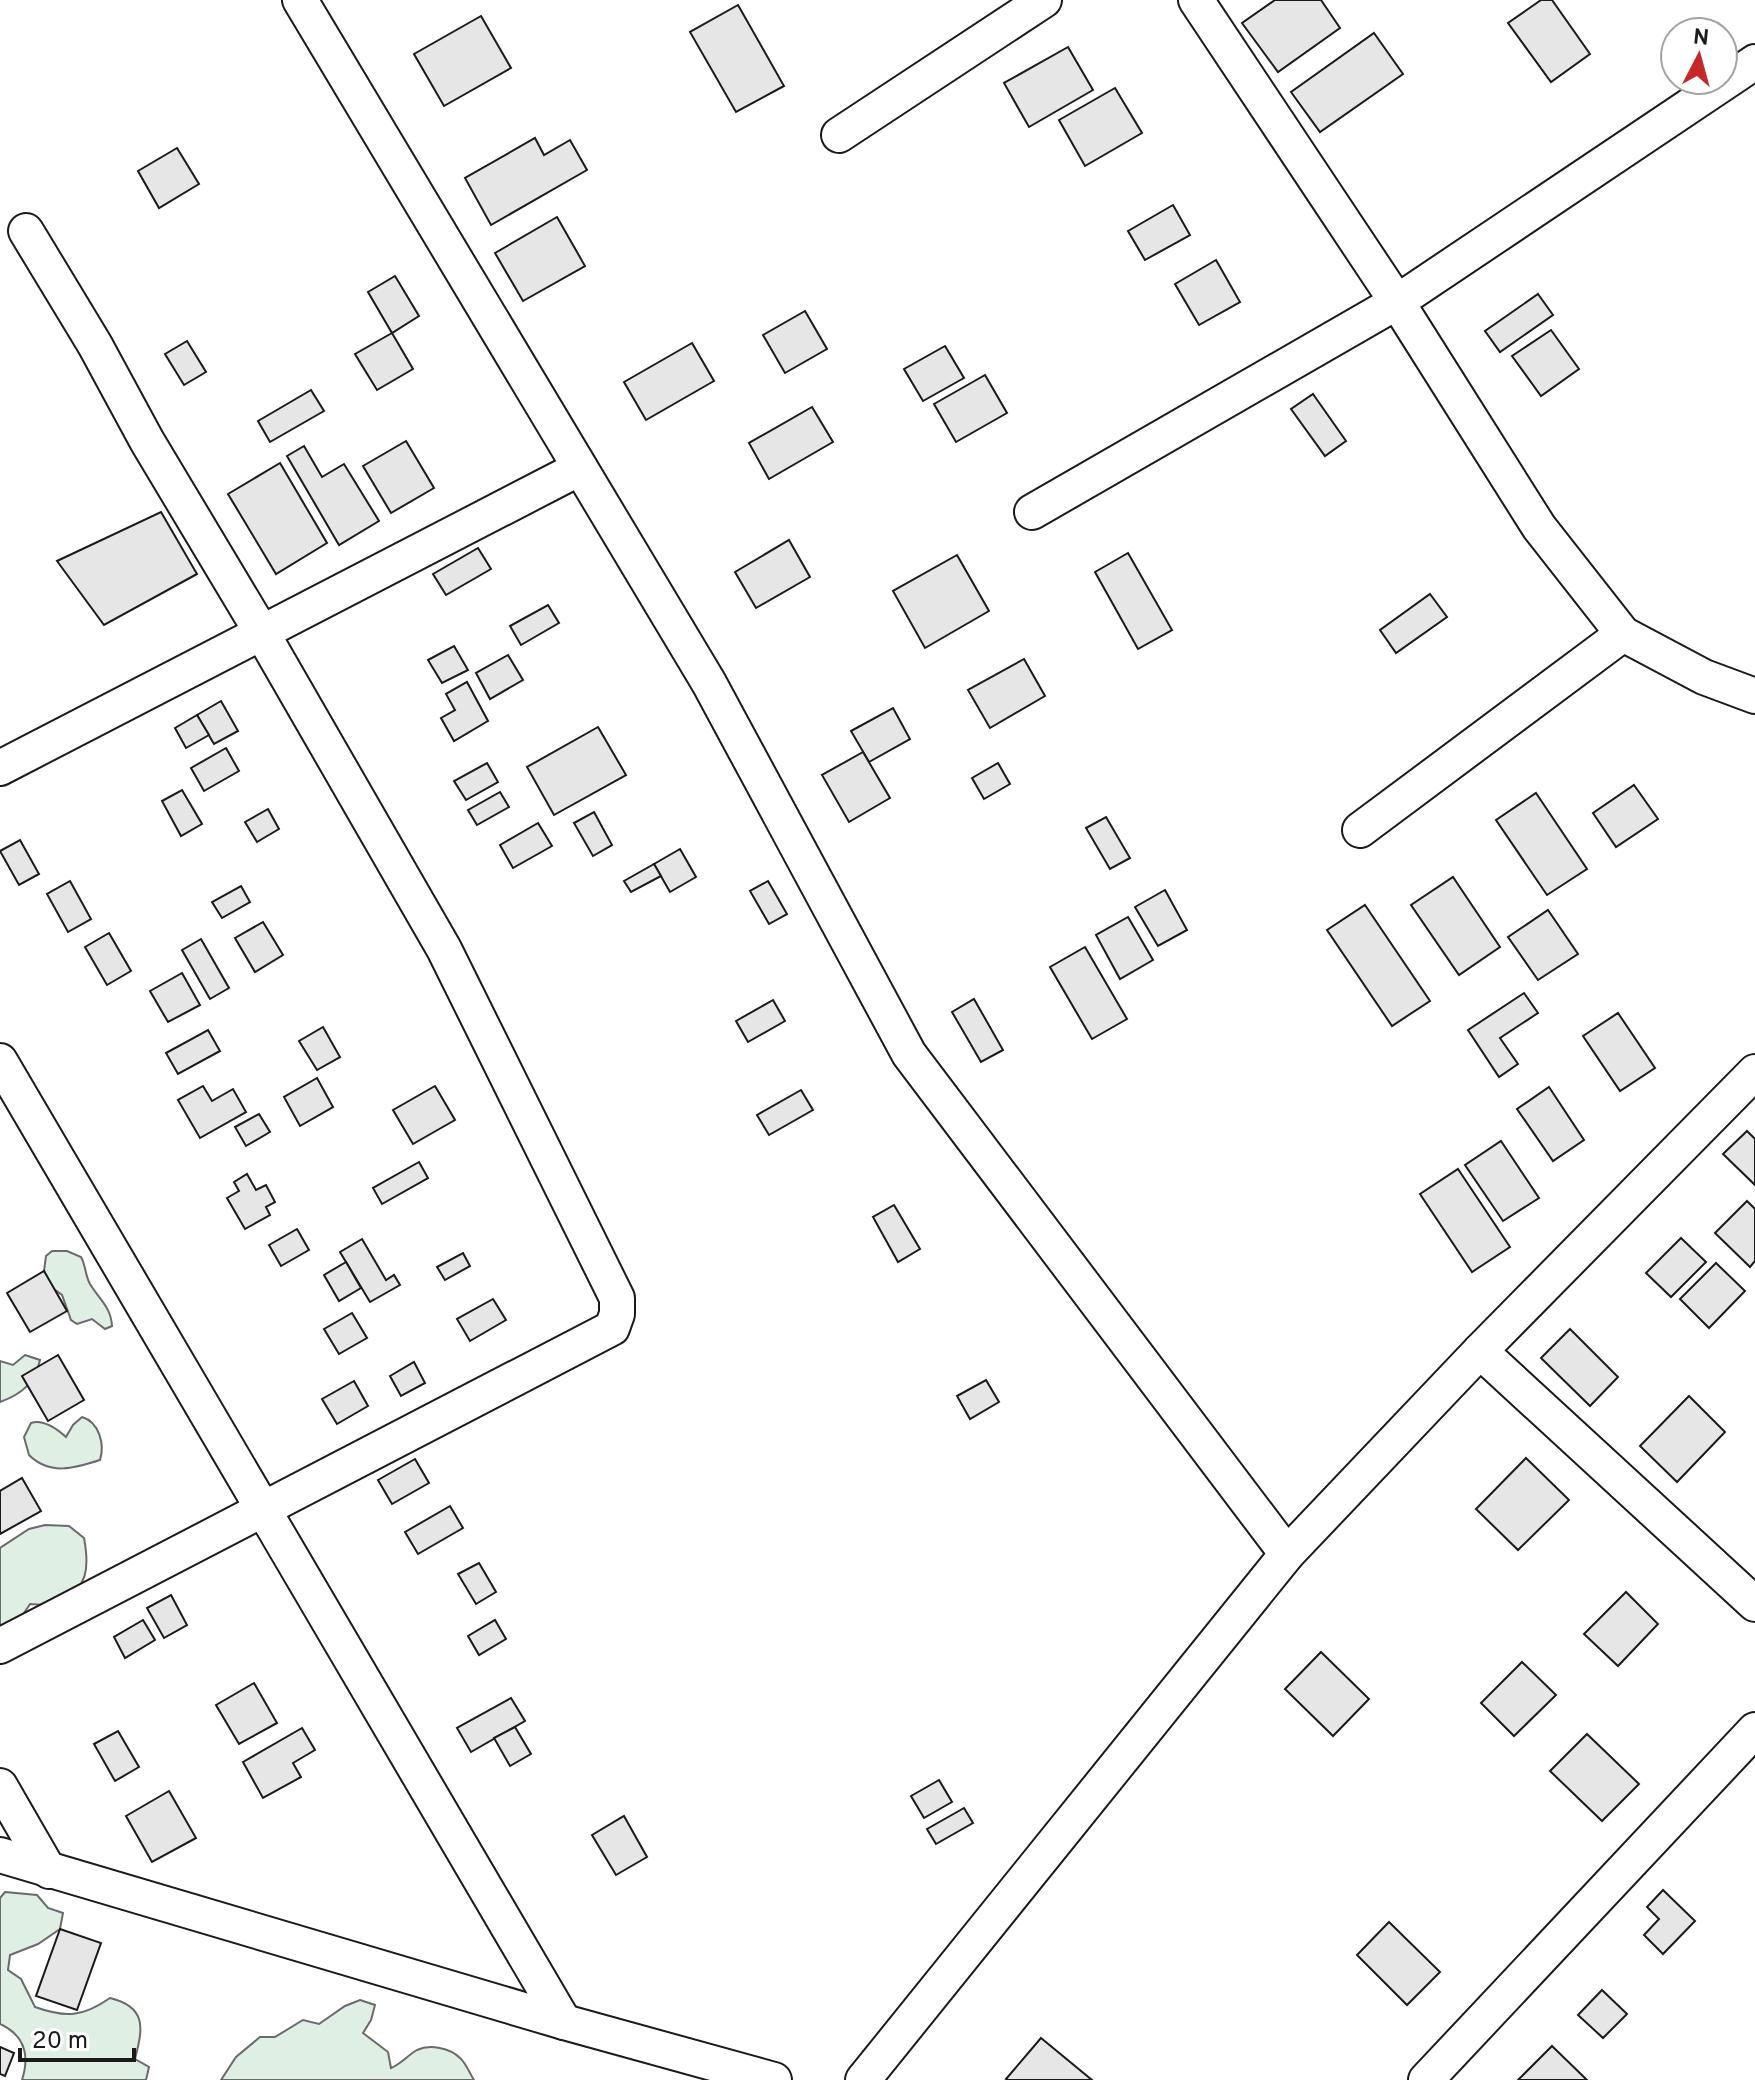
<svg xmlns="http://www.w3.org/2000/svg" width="1755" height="2080" viewBox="0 0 1755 2080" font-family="Overpass,sans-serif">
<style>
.green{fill:#e0efe3;stroke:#6a6a6a;stroke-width:2}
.building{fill:#e6e6e6;stroke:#1a1a1a;stroke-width:2}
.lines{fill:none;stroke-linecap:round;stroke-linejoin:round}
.minor-casing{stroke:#1a1a1a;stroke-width:38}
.minor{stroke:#fff;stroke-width:34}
</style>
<rect width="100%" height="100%" fill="#fff"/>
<g class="green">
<path d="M 52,1251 L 67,1251 L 81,1257 C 86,1266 85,1275 90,1284 C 99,1299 111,1307 112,1326 L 105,1329 L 92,1319 L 77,1324 L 71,1320 L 62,1295 L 51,1287 L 44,1271 L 46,1256 Z"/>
<path d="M 25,1355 L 40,1360 C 35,1383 22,1394 0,1402 L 0,1361 L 13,1365 Z"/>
<path d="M 82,1417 C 99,1422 105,1444 100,1460 C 75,1468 50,1476 29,1455 L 24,1437 L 31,1423 C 43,1419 57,1429 66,1437 L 73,1425 Z"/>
<path d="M 45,1525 L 69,1526 L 84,1538 C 90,1570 87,1585 61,1606 L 30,1604 C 22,1617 16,1625 0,1626 L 0,1548 L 29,1529 Z"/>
<path d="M 5,1892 L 37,1895 L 48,1908 L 63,1913 L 60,1929 L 38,1944 L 10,1955 L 8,1970 L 21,1979 L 35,2007 C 66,2018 83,2017 110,1998 C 147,2007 143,2028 135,2059 L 149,2067 L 146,2080 L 22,2080 C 30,2055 24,2035 0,2024 L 0,1898 Z"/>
<path d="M 360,2000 L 375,2005 L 371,2020 L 363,2033 L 388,2052 L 391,2068 C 401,2064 408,2055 417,2050 C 430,2044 450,2048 460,2058 C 466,2063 470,2074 474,2080 L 221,2080 L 236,2057 L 260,2037 L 275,2037 L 303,2020 L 319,2024 L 345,2006 Z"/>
</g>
<g class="building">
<polygon points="1275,0 1321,0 1340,28 1278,72 1242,23"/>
<polygon points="1541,0 1552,0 1590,54 1551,82 1508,23"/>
<polygon points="738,5 784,86 736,112 690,32"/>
<polygon points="481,16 511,68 444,106 414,54"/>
<polygon points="1374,33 1403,74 1320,132 1291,92"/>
<polygon points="1068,47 1093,90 1029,127 1004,83"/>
<polygon points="1115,88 1142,133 1085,166 1059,120"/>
<polygon points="535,138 544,155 570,140 587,170 491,225 465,178"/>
<polygon points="177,148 199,184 159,208 138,171"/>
<polygon points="1173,205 1190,235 1145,260 1128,231"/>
<polygon points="557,217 585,266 523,301 495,253"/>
<polygon points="1216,260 1240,302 1199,325 1175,284"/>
<polygon points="395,276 419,316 392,333 368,292"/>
<polygon points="1538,294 1553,315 1500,352 1485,331"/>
<polygon points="805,311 827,349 785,373 763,335"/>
<polygon points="1551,330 1579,369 1541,396 1512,356"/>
<polygon points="392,333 413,369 377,390 355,354"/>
<polygon points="187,341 206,372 184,385 165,354"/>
<polygon points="692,343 714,381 646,420 624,382"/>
<polygon points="945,346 964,378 923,401 904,369"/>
<polygon points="985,375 1007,413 956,442 934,404"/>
<polygon points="311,390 324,411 270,442 258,421"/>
<polygon points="1313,394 1346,441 1325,456 1291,409"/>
<polygon points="812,407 833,442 769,479 749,443"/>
<polygon points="406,441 434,488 391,513 363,466"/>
<polygon points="304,446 322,477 344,464 379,521 339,545 287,456"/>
<polygon points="280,463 327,543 276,574 228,494"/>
<polygon points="161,512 197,574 104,625 57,561"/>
<polygon points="789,540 810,577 756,608 735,572"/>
<polygon points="478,548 491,569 446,595 433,574"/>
<polygon points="1128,553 1172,630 1138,649 1095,572"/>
<polygon points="957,555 989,611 925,648 893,591"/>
<polygon points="1430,594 1447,617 1396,653 1380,630"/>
<polygon points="548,605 559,623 521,645 510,626"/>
<polygon points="454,646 468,670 442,683 428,660"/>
<polygon points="508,655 523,680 490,699 476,673"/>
<polygon points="1024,659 1045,696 990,728 968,690"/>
<polygon points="467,682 488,721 454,741 441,718 455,710 446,694"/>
<polygon points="221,701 238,731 214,744 197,715"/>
<polygon points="893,708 910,739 869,762 851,731"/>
<polygon points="197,715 209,735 186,748 175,728"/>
<polygon points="598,727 626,775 554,815 527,767"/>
<polygon points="226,748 239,771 204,791 191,768"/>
<polygon points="863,752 890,798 849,822 822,775"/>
<polygon points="487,763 498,782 466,800 454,781"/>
<polygon points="998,763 1010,784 984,799 972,778"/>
<polygon points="1634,785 1658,819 1616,847 1593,813"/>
<polygon points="182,790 202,824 181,836 162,801"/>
<polygon points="500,792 509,807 477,825 468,810"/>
<polygon points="1536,793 1587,869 1547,895 1496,820"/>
<polygon points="268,809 279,829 257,842 245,822"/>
<polygon points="594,812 612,845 593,856 574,823"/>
<polygon points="1106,817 1130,858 1110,869 1086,828"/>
<polygon points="538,823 552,846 513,868 500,845"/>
<polygon points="20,840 39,874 19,885 0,851"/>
<polygon points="680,849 696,877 670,892 654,864"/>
<polygon points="654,864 661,876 631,892 624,881"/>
<polygon points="1453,877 1500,947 1459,975 1411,905"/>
<polygon points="70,881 91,919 68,932 47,894"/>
<polygon points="768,881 787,914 769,924 750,891"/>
<polygon points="241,886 250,902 222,918 212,902"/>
<polygon points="1165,890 1187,930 1158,946 1135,907"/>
<polygon points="1365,905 1430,1001 1392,1026 1327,930"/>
<polygon points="1548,910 1578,954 1538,980 1508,937"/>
<polygon points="1128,917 1153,960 1120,979 1096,935"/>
<polygon points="263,922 283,955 255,972 235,938"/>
<polygon points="109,933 131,971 107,985 85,947"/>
<polygon points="201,939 229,988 210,999 182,950"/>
<polygon points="1085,947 1127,1019 1092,1039 1050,967"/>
<polygon points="182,973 200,1005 168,1022 150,991"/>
<polygon points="1524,993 1538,1013 1500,1038 1518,1064 1499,1077 1468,1030"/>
<polygon points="974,999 1003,1050 981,1062 952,1012"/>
<polygon points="773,1000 785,1021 748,1042 736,1021"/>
<polygon points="1618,1013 1655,1068 1620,1091 1583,1036"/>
<polygon points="323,1027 340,1057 317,1070 299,1041"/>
<polygon points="208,1030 220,1051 178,1074 166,1053"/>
<polygon points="317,1078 333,1107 300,1126 284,1097"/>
<polygon points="203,1086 212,1101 233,1089 246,1112 200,1138 178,1100"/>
<polygon points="435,1086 455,1120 413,1144 393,1110"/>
<polygon points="1549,1087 1584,1140 1553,1161 1517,1109"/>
<polygon points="801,1090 813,1110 769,1135 757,1115"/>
<polygon points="259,1114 270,1132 246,1146 235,1127"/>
<polygon points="1747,1131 1755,1139 1755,1185 1723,1154"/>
<polygon points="1501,1141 1539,1198 1503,1221 1465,1165"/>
<polygon points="419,1162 428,1178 382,1204 373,1188"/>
<polygon points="1458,1169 1510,1247 1472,1272 1420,1194"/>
<polygon points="247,1174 256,1190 266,1185 275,1202 266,1207 270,1215 245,1229 227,1198 239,1191 234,1182"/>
<polygon points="1747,1201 1755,1209 1755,1261 1750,1267 1715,1233"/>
<polygon points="894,1205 920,1249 898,1262 873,1217"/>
<polygon points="297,1229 309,1250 281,1266 269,1245"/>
<polygon points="1681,1238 1706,1262 1671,1297 1646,1273"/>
<polygon points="362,1239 386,1280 394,1275 400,1285 370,1302 340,1252"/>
<polygon points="463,1253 470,1266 445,1280 437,1267"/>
<polygon points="346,1262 361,1288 339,1301 324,1275"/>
<polygon points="1716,1263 1745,1291 1709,1328 1680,1299"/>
<polygon points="44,1271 67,1311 30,1332 7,1293"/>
<polygon points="493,1299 506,1320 470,1341 457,1319"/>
<polygon points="352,1313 367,1338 339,1354 324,1329"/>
<polygon points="1570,1329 1618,1377 1590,1406 1541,1358"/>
<polygon points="58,1355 84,1400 48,1421 22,1376"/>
<polygon points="414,1362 425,1383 401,1396 390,1376"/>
<polygon points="986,1380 999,1402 970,1419 957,1396"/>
<polygon points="354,1381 368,1406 337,1424 322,1399"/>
<polygon points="1689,1396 1725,1432 1677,1482 1640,1446"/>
<polygon points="1526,1458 1569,1500 1518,1550 1476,1509"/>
<polygon points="415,1459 429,1483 392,1504 378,1480"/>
<polygon points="22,1478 41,1511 0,1534 0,1491"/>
<polygon points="450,1506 463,1528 418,1554 405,1532"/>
<polygon points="479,1563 496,1592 476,1604 458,1574"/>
<polygon points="1626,1592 1658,1624 1618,1666 1584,1634"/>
<polygon points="171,1595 187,1625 164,1638 147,1608"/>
<polygon points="143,1620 155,1640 125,1658 114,1637"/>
<polygon points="495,1620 506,1639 479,1655 468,1636"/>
<polygon points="1321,1652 1369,1699 1333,1736 1285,1689"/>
<polygon points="1522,1662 1556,1695 1514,1736 1481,1703"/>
<polygon points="254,1683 277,1723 239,1744 216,1705"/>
<polygon points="511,1698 525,1721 471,1752 457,1728"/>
<polygon points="515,1727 531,1754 510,1766 494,1738"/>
<polygon points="302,1728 315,1750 293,1763 301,1777 263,1798 243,1762"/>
<polygon points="118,1731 139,1767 115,1781 94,1744"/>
<polygon points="1587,1734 1639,1784 1602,1821 1550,1771"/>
<polygon points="939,1780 952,1802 924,1818 911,1796"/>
<polygon points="169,1791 196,1838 152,1862 126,1816"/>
<polygon points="964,1808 973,1823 936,1844 927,1829"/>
<polygon points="624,1816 647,1857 616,1875 592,1835"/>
<polygon points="1663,1890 1695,1921 1663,1954 1644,1935 1659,1919 1647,1907"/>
<polygon points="1389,1922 1440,1972 1407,2005 1357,1955"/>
<polygon points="60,1929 101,1943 77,2010 36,1996"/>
<polygon points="1602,1990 1627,2014 1603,2038 1578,2015"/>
<polygon points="1041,2038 1092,2080 1008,2080 1006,2079"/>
<polygon points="1552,2046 1587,2080 1518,2080"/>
<polygon points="0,2047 14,2053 5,2076 0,2074"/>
</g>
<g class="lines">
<g class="minor-casing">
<g id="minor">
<polyline points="300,0 709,683 909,1054 1287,1554"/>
<polyline points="1196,0 1397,302 1539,527 1623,634 1704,677 1755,696"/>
<polyline points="839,135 1044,0"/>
<polyline points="1032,512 1397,302 1755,62"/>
<polyline points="0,768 580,468"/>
<polyline points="1360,830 1623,634"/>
<polyline points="0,1061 564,2022"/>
<polyline points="1480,1351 1755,1604"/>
<polyline points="0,1646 612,1328 617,1314 617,1298 444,949 262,633 147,441 95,345 26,231"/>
<polyline points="0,1786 49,1871"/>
<polyline points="0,1855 564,2022 774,2080"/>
<polyline points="863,2080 1287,1554 1480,1351 1755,1072"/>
<polyline points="1426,2080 1755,1730"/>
</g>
</g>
<use href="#minor" class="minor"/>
</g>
<g transform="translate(1699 56) rotate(6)"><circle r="38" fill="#ffffff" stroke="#a3a3a3" stroke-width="2"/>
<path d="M0-6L14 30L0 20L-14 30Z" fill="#c62828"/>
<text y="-12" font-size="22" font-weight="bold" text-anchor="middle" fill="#1a1a1a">N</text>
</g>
<path d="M20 2048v12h114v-12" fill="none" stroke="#1a1a1a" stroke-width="4"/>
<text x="32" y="2048" font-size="24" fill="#1a1a1a" stroke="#ffffff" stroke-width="6" paint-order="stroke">20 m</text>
</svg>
